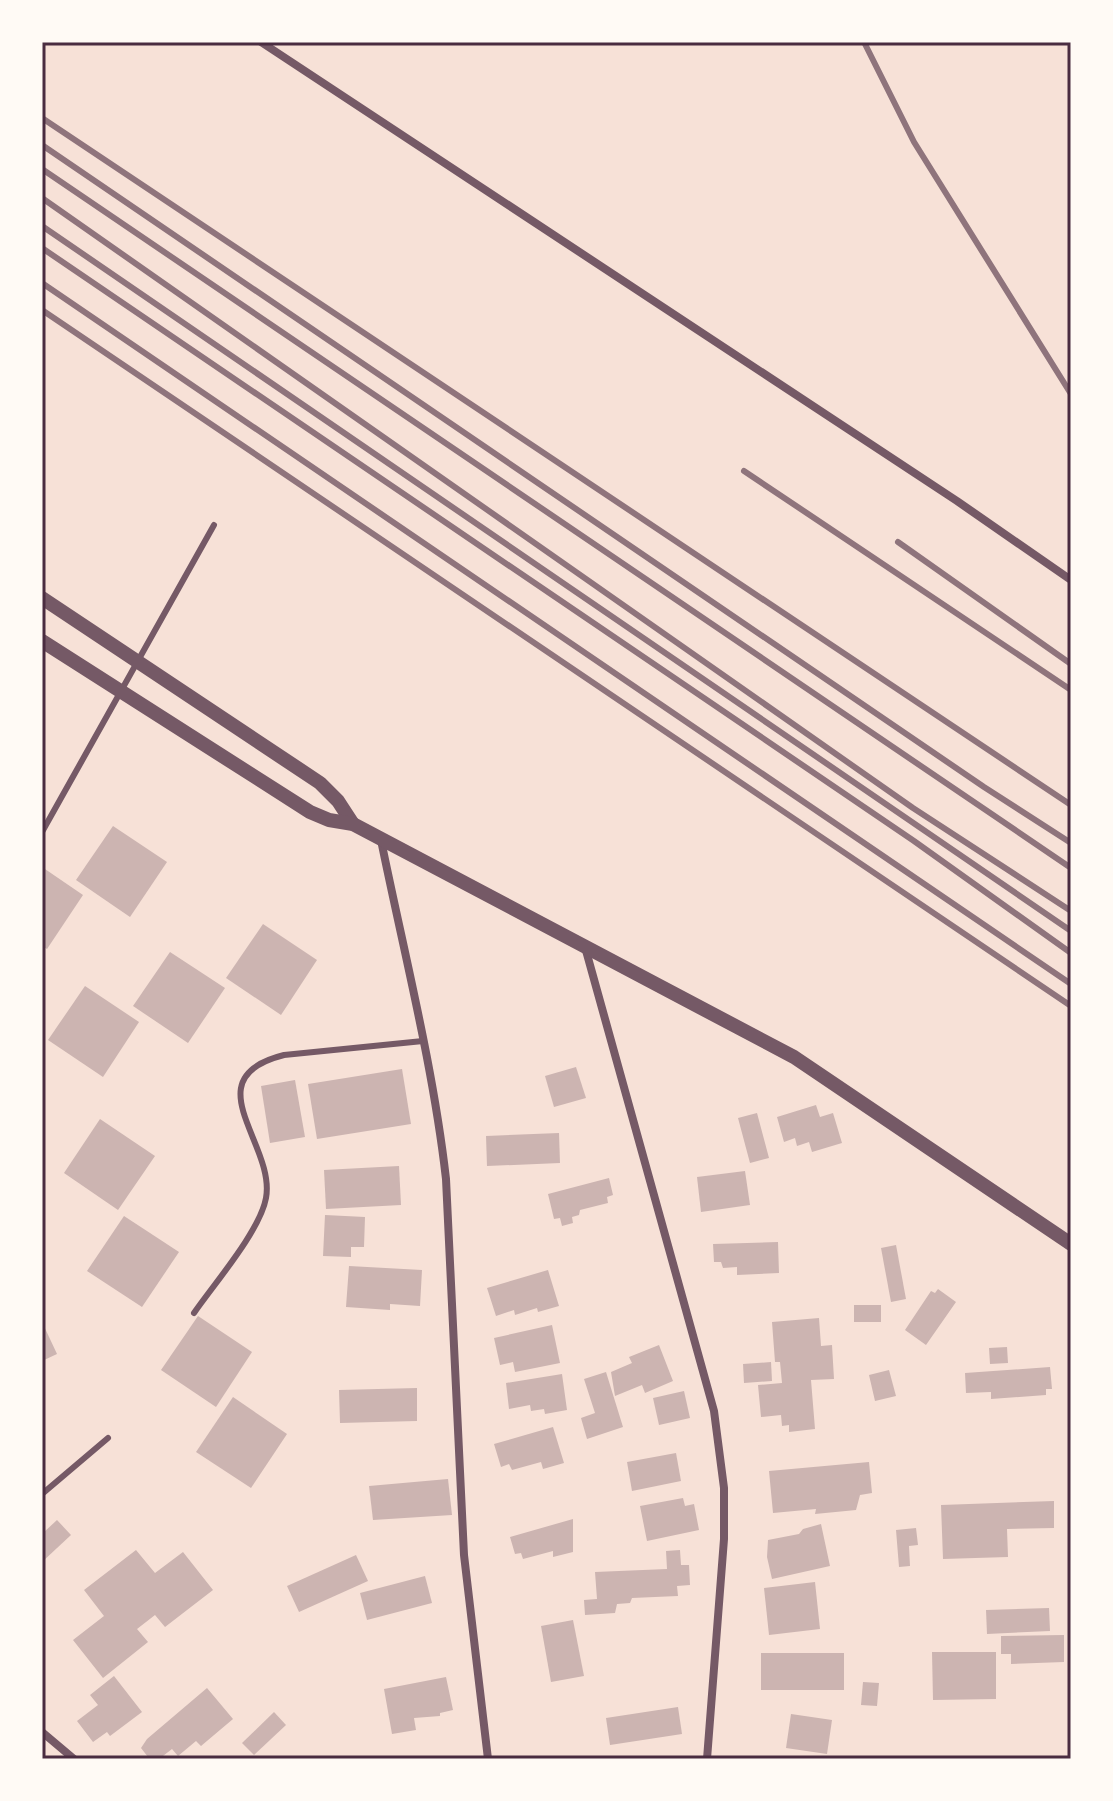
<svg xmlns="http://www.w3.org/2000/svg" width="1113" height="1801" viewBox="0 0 1113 1801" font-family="'PT Sans',sans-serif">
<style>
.building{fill:#ccb4b1}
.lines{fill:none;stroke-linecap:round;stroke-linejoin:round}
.service{stroke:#755966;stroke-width:6}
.minor{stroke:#755966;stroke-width:8}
.tertiary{stroke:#755966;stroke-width:14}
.rail{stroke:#8f747c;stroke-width:6}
.neatline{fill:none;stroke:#4a2c40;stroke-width:3}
</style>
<rect width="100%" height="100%" fill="#f7e1d7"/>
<g class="building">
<polygon points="113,826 167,862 130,917 76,880"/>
<polygon points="42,867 83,895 47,949 42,946"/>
<polygon points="263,924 317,960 281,1015 226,978"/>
<polygon points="170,952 225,988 188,1043 133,1006"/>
<polygon points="85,986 139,1022 103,1077 48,1040"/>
<polygon points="576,1067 586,1098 554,1107 545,1076"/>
<polygon points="402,1069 411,1124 317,1139 308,1084"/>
<polygon points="295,1080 305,1137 270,1143 261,1086"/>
<polygon points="816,1105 820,1117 833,1113 842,1143 812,1152 809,1142 797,1146 795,1138 784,1142 777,1117"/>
<polygon points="757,1113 769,1158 750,1163 738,1118"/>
<polygon points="100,1119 155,1156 118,1210 64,1173"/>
<polygon points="559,1133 560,1163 487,1166 486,1136"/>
<polygon points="399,1166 401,1205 326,1209 324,1170"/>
<polygon points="745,1171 750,1205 701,1212 697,1177"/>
<polygon points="609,1178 613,1195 607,1197 608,1203 580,1210 579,1215 572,1217 573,1223 562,1226 560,1218 554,1219 548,1194"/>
<polygon points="325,1215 365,1217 364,1247 351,1247 351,1257 323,1256"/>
<polygon points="124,1216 179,1252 142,1307 87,1271"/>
<polygon points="778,1242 779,1273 737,1275 737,1267 723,1268 721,1262 714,1262 713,1244"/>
<polygon points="896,1245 906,1299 891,1302 881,1248"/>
<polygon points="349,1266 422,1270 420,1306 390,1304 390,1310 346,1307"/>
<polygon points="548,1270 559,1306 538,1312 537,1308 515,1315 514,1310 496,1316 487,1288"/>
<polygon points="938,1289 956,1302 926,1345 905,1330 931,1291 935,1293"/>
<rect x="854" y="1305" width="27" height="17"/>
<polygon points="198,1316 252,1352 216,1407 161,1370"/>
<polygon points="819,1318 821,1346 832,1345 834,1379 811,1380 815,1429 789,1432 789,1425 782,1426 781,1415 761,1417 758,1385 782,1383 780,1362 775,1362 772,1322"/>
<polygon points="42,1322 57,1354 42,1361"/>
<polygon points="552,1325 560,1363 515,1372 513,1362 500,1365 494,1338"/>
<polygon points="659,1345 673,1381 645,1393 642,1385 615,1396 611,1372 632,1363 629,1357"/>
<polygon points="1007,1347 1008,1363 990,1364 989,1348"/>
<polygon points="771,1362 772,1381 744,1383 743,1364"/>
<polygon points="1050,1367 1052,1389 1046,1389 1046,1395 991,1399 991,1392 966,1393 965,1373"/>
<polygon points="889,1370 896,1396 875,1401 869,1375"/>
<polygon points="606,1372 623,1427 587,1439 581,1418 595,1413 584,1379"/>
<polygon points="562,1374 567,1410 545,1414 544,1409 531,1411 530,1405 509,1409 506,1383"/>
<polygon points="417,1388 417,1421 340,1423 339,1390"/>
<polygon points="684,1391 690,1418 659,1425 653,1398"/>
<polygon points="233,1397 287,1434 251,1488 196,1452"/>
<polygon points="553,1427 564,1463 543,1469 541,1462 512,1470 509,1464 501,1467 494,1444"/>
<polygon points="676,1453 681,1481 632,1491 627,1462"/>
<polygon points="869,1462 872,1493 860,1495 856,1510 815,1514 816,1509 773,1513 769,1471"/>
<polygon points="448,1479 452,1515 373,1520 369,1486"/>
<polygon points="683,1498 685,1506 694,1504 699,1530 647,1541 640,1506"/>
<polygon points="1054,1501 1054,1528 1007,1529 1008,1557 943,1559 941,1505"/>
<polygon points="573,1519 573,1552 553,1557 553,1551 523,1559 521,1553 515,1554 510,1537"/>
<polygon points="57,1520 71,1535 42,1562 42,1534"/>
<polygon points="821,1524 830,1566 772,1579 767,1557 768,1540 799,1534 803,1529"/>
<polygon points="916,1528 918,1545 909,1546 910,1566 899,1567 896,1530"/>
<polygon points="136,1550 155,1573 183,1552 213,1590 165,1627 155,1615 137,1629 148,1642 103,1678 73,1640 104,1616 84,1590"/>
<polygon points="680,1550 681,1565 689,1565 690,1585 677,1586 678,1596 632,1598 630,1603 617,1604 615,1613 585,1615 584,1600 597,1599 595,1572 667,1569 666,1551"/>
<polygon points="356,1555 368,1581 299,1612 287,1586"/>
<polygon points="425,1576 432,1603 367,1620 360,1593"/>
<polygon points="815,1582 820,1629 769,1635 764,1588"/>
<polygon points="1049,1608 1050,1631 987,1634 986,1610"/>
<polygon points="573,1620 584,1676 551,1682 541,1626"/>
<polygon points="1064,1635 1064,1662 1011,1664 1011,1654 1001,1654 1001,1636"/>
<polygon points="932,1652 996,1652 996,1699 933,1700"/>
<rect x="761" y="1653" width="83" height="37"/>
<polygon points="114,1676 142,1712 110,1736 107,1732 93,1742 77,1721 98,1705 90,1695"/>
<polygon points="446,1677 453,1710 440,1713 440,1716 414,1718 416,1730 392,1734 384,1689"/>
<polygon points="863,1682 879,1683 877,1706 861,1705"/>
<polygon points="207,1688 233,1719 201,1746 196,1741 178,1756 172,1749 159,1759 148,1757 141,1748 147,1739"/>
<polygon points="678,1707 682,1734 610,1745 606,1718"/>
<polygon points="274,1712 286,1725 254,1755 242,1743"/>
<polygon points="791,1714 832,1720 827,1754 786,1748"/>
</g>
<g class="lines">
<g class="service">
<polyline points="42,832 214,525"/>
<path d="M 194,1313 C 214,1284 260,1231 266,1198 C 276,1144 192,1078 284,1055 L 423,1041"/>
<polyline points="42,1494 108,1438"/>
</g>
<g class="minor">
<polyline points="261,42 957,501 1071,580"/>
<path d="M 381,840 C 404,953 433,1065 446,1179 L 464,1555 L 488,1759"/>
<polyline points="585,947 714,1411 724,1488 724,1539 707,1759"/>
<polyline points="42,1732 74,1759"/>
</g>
<g class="tertiary">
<polyline points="42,598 320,783 338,801 353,824"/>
<polyline points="42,641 310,812 329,820 353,824 794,1057 1071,1244"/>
</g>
<g class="rail">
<polyline points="864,42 914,142 1071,394"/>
<polyline points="42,118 1071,805"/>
<polyline points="42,145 984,787 1071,843"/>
<polyline points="42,169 1071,868"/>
<polyline points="42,198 913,808 1071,911"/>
<polyline points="42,226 1071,931"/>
<polyline points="42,248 914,841 1071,953"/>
<polyline points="42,283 1071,984"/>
<polyline points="42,310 1071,1006"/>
<polyline points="744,471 1071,690"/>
<polyline points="898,542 1071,664"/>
</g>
</g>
<rect width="1113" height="1801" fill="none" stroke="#fffaf5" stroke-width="88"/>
<rect x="44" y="44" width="1025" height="1713" class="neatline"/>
</svg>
